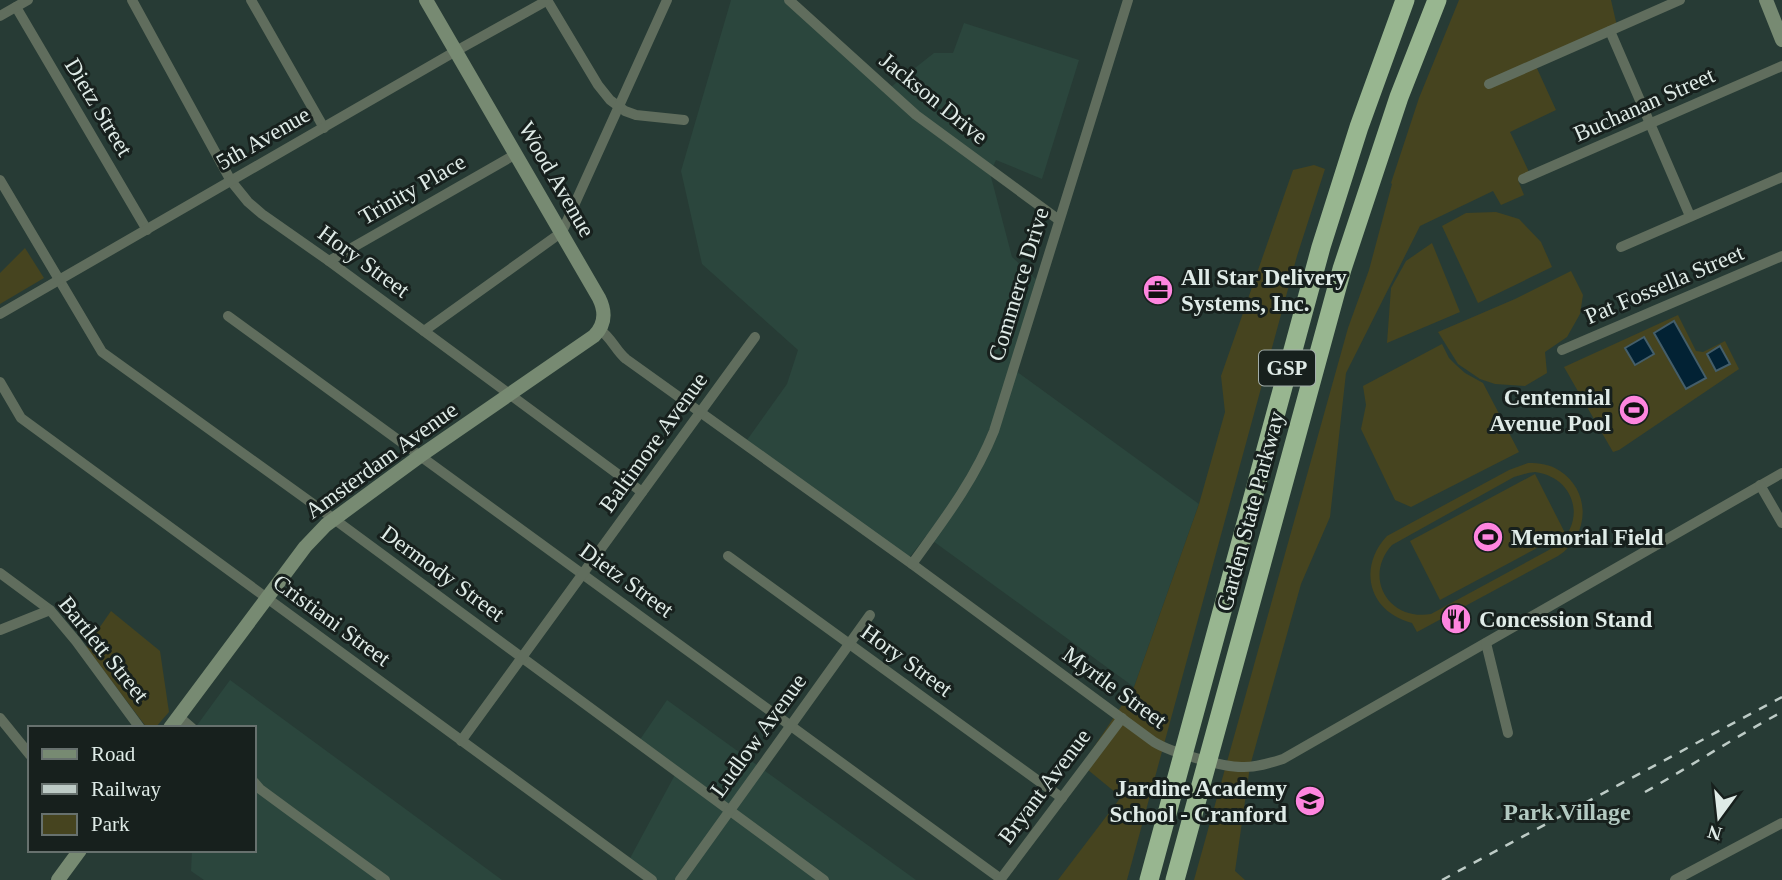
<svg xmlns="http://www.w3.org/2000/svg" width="1782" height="880" viewBox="0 0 1782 880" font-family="Georgia,serif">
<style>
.built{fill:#2b463d}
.green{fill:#46441f;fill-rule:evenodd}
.water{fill:#022234;stroke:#445e6a;stroke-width:2}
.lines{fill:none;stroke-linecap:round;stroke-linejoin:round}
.street{stroke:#606d5d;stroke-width:10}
.secondary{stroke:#778a72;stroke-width:14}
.highway{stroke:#98b690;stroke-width:19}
.rail{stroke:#bdcbc6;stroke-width:2.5;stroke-dasharray:9 9;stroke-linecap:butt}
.labels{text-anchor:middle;stroke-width:6;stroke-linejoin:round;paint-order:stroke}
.shield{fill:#17201d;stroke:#a3aeaa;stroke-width:2}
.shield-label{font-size:21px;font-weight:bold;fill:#dfebe7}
.street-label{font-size:23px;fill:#dfebe7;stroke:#17201d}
.poi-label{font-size:23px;font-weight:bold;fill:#dfebe7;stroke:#17201d;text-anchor:start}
.neighbourhood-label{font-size:24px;font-weight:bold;fill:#b2c9c1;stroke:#17201d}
</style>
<rect width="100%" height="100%" fill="#273b35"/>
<g class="built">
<polygon points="731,0 785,0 887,90 934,53 953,53 964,23 1079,60 1042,179 996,160 990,173 1012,257 1039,282 1012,368 1199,504 1134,687 926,536 909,558 747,440 787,384 798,350 702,264 681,171"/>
<polygon points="230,680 502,880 204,880 191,871 192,850 254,850 254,728 195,728"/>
<polygon points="667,700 916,880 652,880 628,862 677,771 639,741"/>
</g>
<g class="green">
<polygon points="1459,0 1611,0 1617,26 1535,64 1556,110 1510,132 1530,174 1518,180 1524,195 1501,205 1493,191 1420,226 1346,373 1330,517 1301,584 1250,766 1235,871 1245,880 1194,880 1348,328 1369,270 1392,184 1391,183 1419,98"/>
<polygon points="1314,165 1325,169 1297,256 1127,880 1058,880 1121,797 1082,765 1134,687 1199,504 1225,412 1221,376 1293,170"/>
<polygon points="1496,212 1519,219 1541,242 1552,267 1478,303 1442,226 1466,213"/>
<polygon points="1432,243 1460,312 1387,343 1391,288 1406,261"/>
<polygon points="25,248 44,278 0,304 0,273"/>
<polygon points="1571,271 1583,295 1580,314 1567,337 1545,352 1547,373 1525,386 1495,384 1480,379 1458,364 1438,332 1515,299"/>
<polygon points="1678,315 1696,351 1703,352 1725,341 1739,369 1619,450 1613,452 1564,367"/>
<polygon points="1442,344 1449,358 1456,365 1465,373 1483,383 1519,452 1411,507 1395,500 1361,429 1366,405 1363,386"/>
<path d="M 1528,463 C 1539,463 1550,464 1560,471 C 1592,492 1589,537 1558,556 L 1417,632 L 1412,623 C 1369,612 1357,568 1387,536 L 1509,470 ZM 1535,472 C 1574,477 1587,519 1558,545 L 1431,614 C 1388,621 1363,577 1392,545 L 1514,477 L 1528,473 Z"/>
<polygon points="1535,474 1565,533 1440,600 1410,541"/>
<polygon points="111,611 160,651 169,712 155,728 147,728 86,647"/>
</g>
<g class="water">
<polygon points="1674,321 1706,378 1686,389 1654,333"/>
<polygon points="1644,337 1654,354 1635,365 1625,348"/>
<polygon points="1720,346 1730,364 1716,371 1707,354"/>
</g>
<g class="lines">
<g class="street">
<polyline points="132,0 231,181 248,202 262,214 329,261 642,492"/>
<polyline points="251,0 324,128"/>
<polyline points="547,0 598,85 610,100 625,111 636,115 684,120"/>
<polyline points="789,0 916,115 1059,220"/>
<polyline points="16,7 147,230"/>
<polyline points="0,16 28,0"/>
<polyline points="1610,31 1690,216"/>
<polyline points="1489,84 1680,0"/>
<polyline points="1523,179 1782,66"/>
<polyline points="0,180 102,352 334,519 824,880"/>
<polyline points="1621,247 1782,177"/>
<polyline points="329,261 516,154"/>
<polyline points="0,314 456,51 548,0"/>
<polyline points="228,316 1001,879"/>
<path d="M 600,330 C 611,337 616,351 626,359 L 912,564 L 1154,742 C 1170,752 1225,768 1244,767 C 1258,767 1270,763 1283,759 L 1782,473"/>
<polyline points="424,331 562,232 667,0"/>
<polyline points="1562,350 1782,256"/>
<polyline points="0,382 21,418 652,880"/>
<polyline points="1760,485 1782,523"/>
<polyline points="728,556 1062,798"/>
<path d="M 912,564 C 943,521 974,481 994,431 L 1128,0"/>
<polyline points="0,573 50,610 76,641 140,728"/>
<polyline points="0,630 50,610"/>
<polyline points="1486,643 1508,733"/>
<polyline points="178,716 192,728"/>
<polyline points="0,718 30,755"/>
<polyline points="461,741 755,337"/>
<polyline points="254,782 260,789 294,814 385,880"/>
<polyline points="680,880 870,615"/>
<polyline points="1000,880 1122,718"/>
<polyline points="1675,880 1782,823"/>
</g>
<g class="secondary">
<polyline points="1766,0 1782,40"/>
<path d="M 170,728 L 305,547 L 326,525 L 420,456 L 594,336 C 605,325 606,312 599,298 L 426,0"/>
<polyline points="58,880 80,850"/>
</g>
<g class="highway">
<polyline points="1149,880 1321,247 1359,127 1405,0"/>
<polyline points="1175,880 1342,269 1399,97 1437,0"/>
</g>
<g class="rail">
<path d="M 1645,792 C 1691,766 1735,737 1782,712"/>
<polyline points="1442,880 1782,697"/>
</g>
</g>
<defs>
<g id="office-disc" transform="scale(1.575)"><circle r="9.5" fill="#fe85df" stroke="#17201d"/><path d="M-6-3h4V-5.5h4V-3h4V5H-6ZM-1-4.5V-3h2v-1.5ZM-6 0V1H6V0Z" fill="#111"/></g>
<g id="stadium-disc" transform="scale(1.575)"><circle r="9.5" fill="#fe85df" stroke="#17201d"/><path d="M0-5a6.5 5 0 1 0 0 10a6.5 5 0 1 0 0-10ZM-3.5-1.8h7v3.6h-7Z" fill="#111"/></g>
<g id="restaurant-disc" transform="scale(1.575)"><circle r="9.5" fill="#fe85df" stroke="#17201d"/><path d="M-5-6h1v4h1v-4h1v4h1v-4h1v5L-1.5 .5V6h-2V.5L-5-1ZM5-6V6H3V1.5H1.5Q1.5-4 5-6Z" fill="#111"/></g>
<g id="school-disc" transform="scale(1.575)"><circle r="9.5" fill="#fe85df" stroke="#17201d"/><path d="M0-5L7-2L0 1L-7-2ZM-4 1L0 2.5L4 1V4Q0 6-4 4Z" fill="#111"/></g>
</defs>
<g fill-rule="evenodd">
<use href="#office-disc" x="1158" y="290"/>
<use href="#stadium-disc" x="1634" y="410"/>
<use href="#stadium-disc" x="1488" y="537"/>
<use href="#restaurant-disc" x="1456" y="619"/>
<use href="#school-disc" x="1310" y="801"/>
</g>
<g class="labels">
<rect class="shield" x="1259" y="350.5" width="56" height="35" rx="5"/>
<g class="shield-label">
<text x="1287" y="375">GSP</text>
</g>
<g class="street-label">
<text transform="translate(934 98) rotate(39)" y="8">Jackson Drive</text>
<text transform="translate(1644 104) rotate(-24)" y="8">Buchanan Street</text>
<text transform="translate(99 107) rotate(59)" y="8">Dietz Street</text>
<text transform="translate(263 138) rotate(-30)" y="8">5th Avenue</text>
<text transform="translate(557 179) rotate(60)" y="8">Wood Avenue</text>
<text transform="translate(412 189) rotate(-30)" y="8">Trinity Place</text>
<text transform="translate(364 261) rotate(36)" y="8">Hory Street</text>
<text transform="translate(1018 284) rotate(-73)" y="8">Commerce Drive</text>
<text transform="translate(1664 284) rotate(-23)" y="8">Pat Fossella Street</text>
<text transform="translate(653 442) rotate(-54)" y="8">Baltimore Avenue</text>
<text transform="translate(381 460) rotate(-36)" y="8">Amsterdam Avenue</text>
<text transform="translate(1250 511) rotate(-75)" y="8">Garden State Parkway</text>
<text transform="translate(443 573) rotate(36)" y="8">Dermody Street</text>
<text transform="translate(627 580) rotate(36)" y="8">Dietz Street</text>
<text transform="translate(332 620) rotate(36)" y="8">Cristiani Street</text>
<text transform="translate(104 649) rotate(51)" y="8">Bartlett Street</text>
<text transform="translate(907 660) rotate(36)" y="8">Hory Street</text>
<text transform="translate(1115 687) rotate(36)" y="8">Myrtle Street</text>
<text transform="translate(758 735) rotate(-54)" y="8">Ludlow Avenue</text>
<text transform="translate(1044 786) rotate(-53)" y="8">Bryant Avenue</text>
</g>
<g class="poi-label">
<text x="1181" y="285">All Star Delivery<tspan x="1181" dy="26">Systems, Inc.</tspan></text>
<text x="1611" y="405" text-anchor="end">Centennial<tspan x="1611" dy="26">Avenue Pool</tspan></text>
<text x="1511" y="545">Memorial Field</text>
<text x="1479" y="627">Concession Stand</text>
<text x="1287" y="796" text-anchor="end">Jardine Academy<tspan x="1287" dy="26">School - Cranford</tspan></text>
</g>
<g class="neighbourhood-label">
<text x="1567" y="820">Park Village</text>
</g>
</g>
<rect x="28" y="726" width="228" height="126" fill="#17201d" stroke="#67716e" stroke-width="2"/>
<rect x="42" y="749" width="35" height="10" fill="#778a72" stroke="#67716e" stroke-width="2"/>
<text x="91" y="761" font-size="21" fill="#dfebe7">Road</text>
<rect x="42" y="784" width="35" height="10" fill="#bdcbc6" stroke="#67716e" stroke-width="2"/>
<text x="91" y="796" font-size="21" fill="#dfebe7">Railway</text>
<rect x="42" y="814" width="35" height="21" fill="#46441f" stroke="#67716e" stroke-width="2"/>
<text x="91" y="831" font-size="21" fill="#dfebe7">Park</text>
<g transform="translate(1719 817) rotate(195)" stroke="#17201d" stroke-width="5" paint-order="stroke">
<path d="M0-5L12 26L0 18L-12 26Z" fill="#dfebe7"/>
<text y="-10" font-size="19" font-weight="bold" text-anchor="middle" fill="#dfebe7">N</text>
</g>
</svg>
